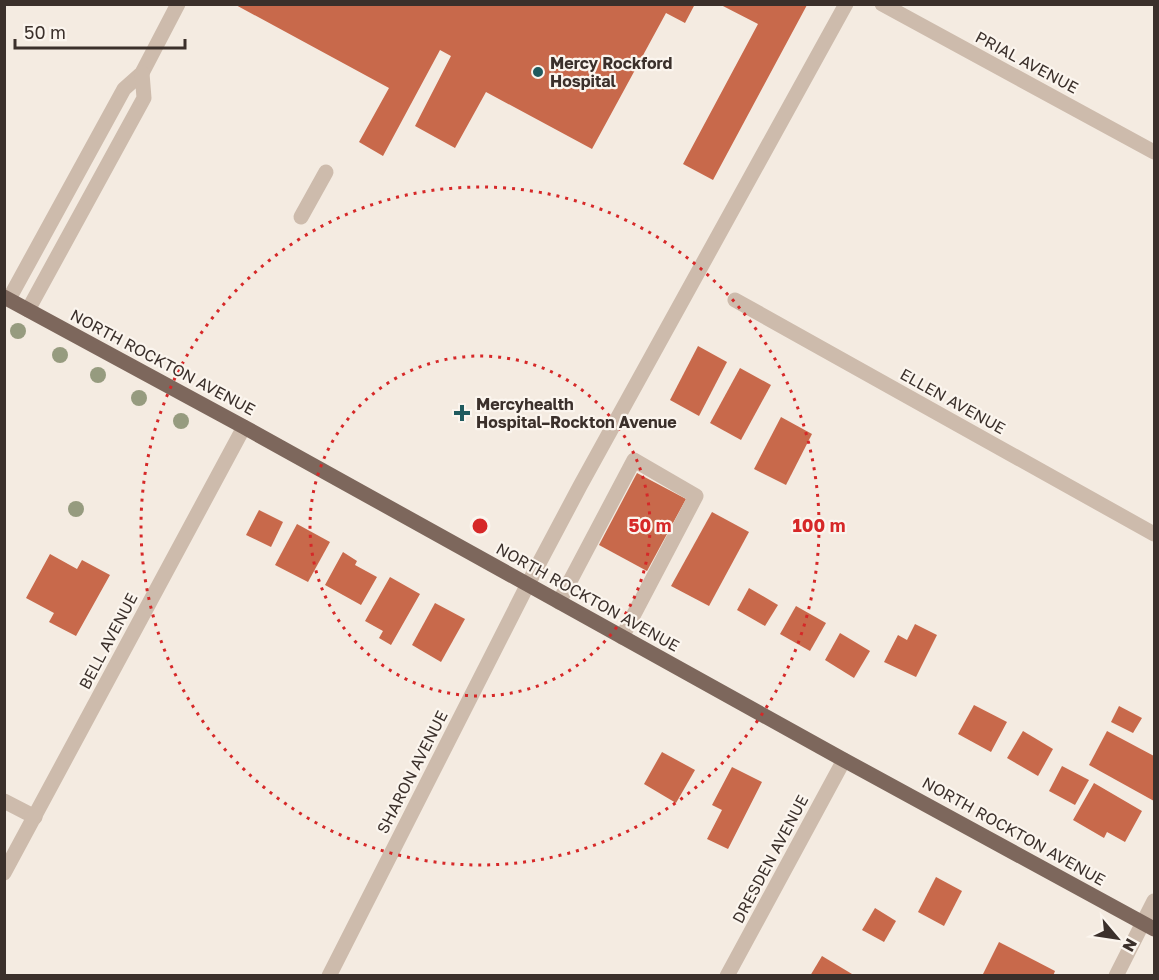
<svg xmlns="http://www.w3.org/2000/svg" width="1159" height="980" viewBox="0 0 1159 980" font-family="'Golos Text',sans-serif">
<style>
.building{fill:#c8694b}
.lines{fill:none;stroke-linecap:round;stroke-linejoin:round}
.minor{stroke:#cdbbac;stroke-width:15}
.major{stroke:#7d675c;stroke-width:15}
.tree{fill:#969b7f}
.ring{fill:none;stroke:#d62828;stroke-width:3;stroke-dasharray:3 6}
.poi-dot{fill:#1f5a5e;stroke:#fbf5ee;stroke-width:2}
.labels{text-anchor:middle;stroke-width:4.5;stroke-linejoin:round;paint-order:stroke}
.street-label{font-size:16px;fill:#3b302b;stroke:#fbf5ee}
.poi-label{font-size:16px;font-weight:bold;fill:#3b302b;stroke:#fbf5ee;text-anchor:start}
.centre{fill:#d62828;stroke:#fbf5ee;stroke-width:3}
.ring-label{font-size:18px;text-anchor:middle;font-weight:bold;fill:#d62828;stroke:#fbf5ee;stroke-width:4.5;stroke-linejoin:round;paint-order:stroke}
</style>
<rect width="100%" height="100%" fill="#f4ebe1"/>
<g class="building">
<polygon points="234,4 695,4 685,23 666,13 592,149 486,92 455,148 415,126 451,56 440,50 383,156 359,142 389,88"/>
<polygon points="721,5 807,5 713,180 683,164 758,24"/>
<polygon points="698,346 727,362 699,416 670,400"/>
<polygon points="740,368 771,385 741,440 710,423"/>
<polygon points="781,417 812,434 786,485 754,469"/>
<polygon points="637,473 686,499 647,571 599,545"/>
<polygon points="259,510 283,522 271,547 246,535"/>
<polygon points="712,512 749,532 709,606 671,586"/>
<polygon points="297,524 330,542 308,582 275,565"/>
<polygon points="343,552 357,561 355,565 377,577 361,605 325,585"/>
<polygon points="50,554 77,569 82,560 110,575 76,636 49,622 54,613 26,598"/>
<polygon points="390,577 420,594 391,645 379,638 383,631 365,621"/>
<polygon points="749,588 778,605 765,626 737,610"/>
<polygon points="435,603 465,619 441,662 412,645"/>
<polygon points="796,606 826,623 810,651 780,634"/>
<polygon points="915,624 937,635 916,677 884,662 898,635 907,640"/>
<polygon points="840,633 870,651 854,678 825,660"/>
<polygon points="974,705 1007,722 991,752 958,734"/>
<polygon points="1119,706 1142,718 1133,733 1111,722"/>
<polygon points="1023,731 1053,749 1038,776 1007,758"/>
<polygon points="1107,731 1154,756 1154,801 1089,765"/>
<polygon points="662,752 695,770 676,803 644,784"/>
<polygon points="1062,766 1089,780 1075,805 1049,791"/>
<polygon points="732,767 762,782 728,849 707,839 722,810 712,805"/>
<polygon points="1094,783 1142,811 1125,842 1107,832 1104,838 1073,820"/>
<polygon points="936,877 962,891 944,926 918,912"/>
<polygon points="875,908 896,921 884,942 862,930"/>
<polygon points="999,942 1055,971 1053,976 982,976"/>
<polygon points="822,956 852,974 851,976 810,976"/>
</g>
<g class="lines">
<g class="minor">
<polyline points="882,4 1154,152"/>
<polyline points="301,217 326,172"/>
<polyline points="9,299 124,89 142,73 178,4"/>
<polyline points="735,300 1154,534"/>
<polyline points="28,310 144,98 142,73"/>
<polyline points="559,602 634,460 696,496 622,637"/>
<polyline points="4,801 35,817"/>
<polyline points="4,873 244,427"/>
<polyline points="329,976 528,584 580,486 846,4"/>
<polyline points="727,976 844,760"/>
<polyline points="1116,976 1154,901"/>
</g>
<polyline class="major" points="4,297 244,427 844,760 1154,929"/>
</g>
<g class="tree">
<circle cx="18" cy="331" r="8"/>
<circle cx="60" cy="355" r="8"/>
<circle cx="98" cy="375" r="8"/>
<circle cx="139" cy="398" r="8"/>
<circle cx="181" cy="421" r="8"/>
<circle cx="76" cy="509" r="8"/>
</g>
<g class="ring">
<circle cx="480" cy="526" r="170"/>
<circle cx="480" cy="526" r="339"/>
</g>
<g class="poi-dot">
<circle cx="538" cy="72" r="6"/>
<path d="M459 404h6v6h6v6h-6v6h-6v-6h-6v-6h6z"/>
</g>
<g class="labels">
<g class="street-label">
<text transform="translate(1027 62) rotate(28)" y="6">PRIAL AVENUE</text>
<text transform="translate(163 362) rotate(28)" y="6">NORTH ROCKTON AVENUE</text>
<text transform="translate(953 401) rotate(29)" y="6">ELLEN AVENUE</text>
<text transform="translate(588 597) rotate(29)" y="6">NORTH ROCKTON AVENUE</text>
<text transform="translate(108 641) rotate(-62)" y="6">BELL AVENUE</text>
<text transform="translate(412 772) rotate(-63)" y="6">SHARON AVENUE</text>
<text transform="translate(1014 831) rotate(29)" y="6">NORTH ROCKTON AVENUE</text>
<text transform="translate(770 859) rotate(-62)" y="6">DRESDEN AVENUE</text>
</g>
<g class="poi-label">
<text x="550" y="69">Mercy Rockford<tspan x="550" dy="18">Hospital</tspan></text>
<text x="476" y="410">Mercyhealth<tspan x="476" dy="18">Hospital–Rockton Avenue</tspan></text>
</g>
</g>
<circle cx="480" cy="526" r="9" class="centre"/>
<g class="ring-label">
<text x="650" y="532">50 m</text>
<text x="819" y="532">100 m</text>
</g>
<rect width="1159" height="980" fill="none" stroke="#3b302b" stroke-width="12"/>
<g transform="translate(1117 938) rotate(119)" stroke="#fbf5ee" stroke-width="4.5" paint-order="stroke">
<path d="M0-4.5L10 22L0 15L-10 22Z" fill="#3b302b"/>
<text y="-9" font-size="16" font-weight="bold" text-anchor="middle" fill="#3b302b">N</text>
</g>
<path d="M15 39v9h170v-9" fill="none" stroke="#3b302b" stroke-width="3"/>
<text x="24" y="39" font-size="18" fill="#3b302b" stroke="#fbf5ee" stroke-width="4.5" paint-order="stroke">50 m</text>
</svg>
